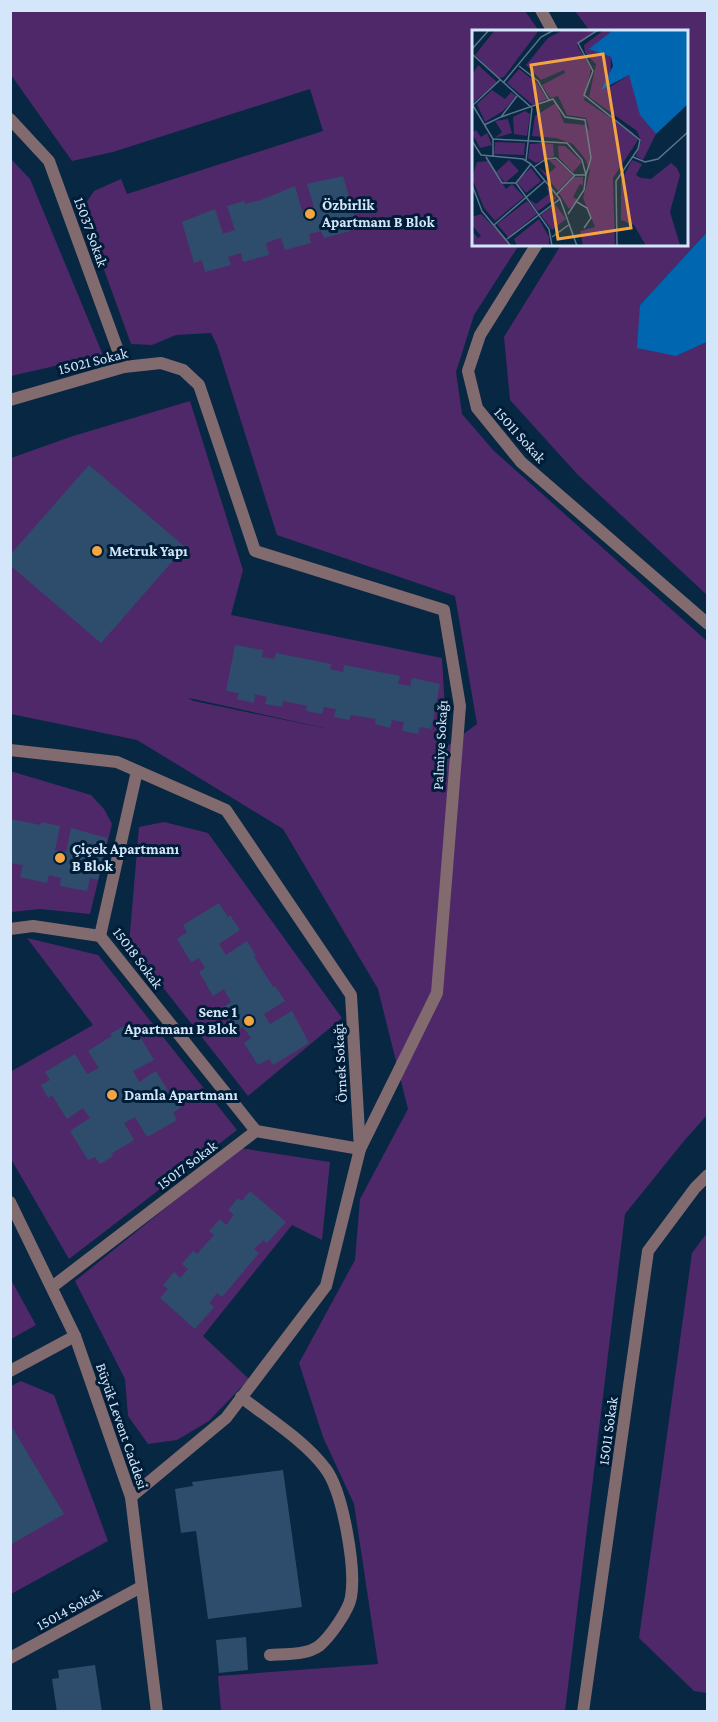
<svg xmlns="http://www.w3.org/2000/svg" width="718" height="1722" viewBox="0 0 718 1722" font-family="'Crimson Pro',serif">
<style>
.green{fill:#4f286a;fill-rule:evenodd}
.water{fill:#0066b0}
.building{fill:#2e4d6c}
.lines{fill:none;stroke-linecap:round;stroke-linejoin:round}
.service{stroke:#826b6e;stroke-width:12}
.minor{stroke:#826b6e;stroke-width:12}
.tertiary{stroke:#826b6e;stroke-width:12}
.poi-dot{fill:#f2a541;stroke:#001d38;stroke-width:2}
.labels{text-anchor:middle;stroke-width:6;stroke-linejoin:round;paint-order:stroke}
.poi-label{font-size:15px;font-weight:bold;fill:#d4e6f9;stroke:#001d38;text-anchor:start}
.street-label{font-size:15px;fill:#d4e6f9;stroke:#001d38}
.inset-road{fill:none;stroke:#59738c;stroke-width:1.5}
.view{fill:#f2a541;fill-opacity:0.15;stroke:#f2a541;stroke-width:3}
.inset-edge{fill:none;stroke:#d4e6f9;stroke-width:3}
</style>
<rect width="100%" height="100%" fill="#072743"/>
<g class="green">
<path d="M 11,11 L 525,11 L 539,31 L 474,32 L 474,244 L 519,245 L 474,315 L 456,372 L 462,414 L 494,451 L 708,642 L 707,1115 L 684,1141 L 625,1214 L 565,1711 L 221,1711 L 218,1676 L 378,1664 L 354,1504 L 323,1437 L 299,1363 L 355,1260 L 360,1199 L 408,1109 L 378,989 L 283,829 L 137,740 L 11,714 L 11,458 L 73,436 L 190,401 L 243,570 L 231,615 L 442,658 L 447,746 L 477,724 L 455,596 L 277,535 L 217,345 L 211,333 L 176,335 L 152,345 L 131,344 L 82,209 L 94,191 L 121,179 L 127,194 L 323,131 L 310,89 L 113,152 L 72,161 L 11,75 ZM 188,698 L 189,698 L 338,731 L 194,701 Z"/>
<polygon points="575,11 707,11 707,232 640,305 676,356 707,342 707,595 578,475 510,400 504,337 561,245 686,244 686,32 590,31"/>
<polygon points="10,158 30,179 103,355 11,376"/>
<polygon points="10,771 91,795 104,809 112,824 90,914 40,909 11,912"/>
<polygon points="164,822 208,833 342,1018 248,1096 129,944 139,827"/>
<polygon points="27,938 98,955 237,1130 69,1259 11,1159 10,1072 93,1025"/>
<polygon points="240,1148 330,1162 322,1240 292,1225 203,1336 249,1379 209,1421 177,1440 148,1444 128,1416 125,1379 75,1281"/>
<polygon points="707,1233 707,1693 694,1691 639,1638 692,1253"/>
<polygon points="10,1278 36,1325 11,1339 10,1339"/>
<polygon points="21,1381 54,1395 108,1541 11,1594 11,1386"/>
</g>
<polygon class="water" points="707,232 707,342 676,356 637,348 640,305"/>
<g class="building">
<polygon points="343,176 355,218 347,220 350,231 324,238 321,231 309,234 311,243 285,250 281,238 274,240 266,243 269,255 243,262 241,253 228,257 231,265 205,272 202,260 194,263 182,222 215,209 223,234 235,230 227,206 244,201 245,204 261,200 295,186 302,211 314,207 307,184"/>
<polygon points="89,465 185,547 101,643 10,565 10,555"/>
<polygon points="235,645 263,650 262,657 274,659 276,653 331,664 330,669 343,672 344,665 400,676 398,684 410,686 412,678 440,684 431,729 420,727 418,734 402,731 404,722 392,720 390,728 375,724 376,719 351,715 349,720 334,717 336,709 324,707 322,714 306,711 307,706 283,701 282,707 265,704 267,697 255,694 254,703 237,699 239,693 226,691"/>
<polygon points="10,819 41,825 41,822 60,826 55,850 60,851 66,852 71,828 107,838 98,880 90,878 87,891 60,886 61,878 49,875 47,883 20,877 23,865 10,863"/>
<polygon points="219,903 228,917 230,915 240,930 219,944 226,955 247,941 256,956 254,957 273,987 275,986 285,1001 264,1014 270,1024 292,1011 309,1043 273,1065 269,1059 258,1065 244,1043 251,1038 243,1027 236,1031 222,1008 231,1002 227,995 224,989 213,996 199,972 205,968 199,958 191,962 177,939 187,932 183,925"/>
<polygon points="124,1026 129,1034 136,1030 154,1060 133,1071 139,1082 156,1071 171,1096 173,1094 181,1107 173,1113 177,1120 147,1137 135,1117 124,1123 134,1140 111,1154 113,1156 100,1164 95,1157 88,1160 70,1131 90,1118 83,1108 67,1119 52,1095 48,1098 41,1085 50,1080 45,1072 75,1054 87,1074 99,1068 88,1051 112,1036 110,1034"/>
<polygon points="250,1191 286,1222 267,1243 263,1240 254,1249 259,1253 222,1297 217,1293 214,1297 209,1303 214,1307 195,1329 160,1298 168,1289 163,1285 174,1272 180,1278 188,1269 182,1264 193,1251 197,1254 214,1235 209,1231 220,1219 226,1225 234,1215 228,1210 238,1198 242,1201"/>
<polygon points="10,1424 64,1514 10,1545"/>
<polygon points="283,1470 302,1607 208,1619 196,1531 181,1533 175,1489 193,1486 192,1482"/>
<polygon points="246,1637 248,1670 219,1673 216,1640"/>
<polygon points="95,1665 102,1712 57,1712 52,1679 59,1678 58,1670"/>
</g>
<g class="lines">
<g class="service">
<polyline points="541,10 553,32"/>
<polyline points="10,119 49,161 124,367"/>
<polyline points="537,244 480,335 468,371 477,408 521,462 708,624"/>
<polyline points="10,400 124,367 161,363 183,370 199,385 255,551 444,610 460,706 437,993 360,1149 256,1131 52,1287"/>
<polyline points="10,750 117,762 226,810 351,995 360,1149 326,1286 226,1418 131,1497"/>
<polyline points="10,929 33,926 100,936"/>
<polyline points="100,936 256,1131"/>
<polyline points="100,936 137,771"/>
<path d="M 241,1397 C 268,1418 305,1441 325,1468 C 343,1491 356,1568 351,1597 C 349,1610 330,1637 319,1646 C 307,1655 284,1654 270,1655"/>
<polyline points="10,1658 141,1587"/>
<polyline points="583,1712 648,1251 695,1188 708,1175"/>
</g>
<polyline class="minor" points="10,1371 75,1336"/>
<polyline class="tertiary" points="10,1202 75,1336 131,1497 157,1712"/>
</g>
<g class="poi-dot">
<circle cx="310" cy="214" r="6"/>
<circle cx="97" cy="551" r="6"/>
<circle cx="60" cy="858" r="6"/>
<circle cx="249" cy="1021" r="6"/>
<circle cx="112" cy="1095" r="6"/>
</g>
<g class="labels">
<g class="poi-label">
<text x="322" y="210">Özbirlik<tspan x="322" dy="17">Apartmanı B Blok</tspan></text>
<text x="109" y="556">Metruk Yapı</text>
<text x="72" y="854">Çiçek Apartmanı<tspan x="72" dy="17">B Blok</tspan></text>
<text x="237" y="1017" text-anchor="end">Sene 1<tspan x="237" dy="17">Apartmanı B Blok</tspan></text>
<text x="124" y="1100">Damla Apartmanı</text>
</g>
<g class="street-label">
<text transform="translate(91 232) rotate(70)" y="5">15037 Sokak</text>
<text transform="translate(93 361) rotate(-14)" y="5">15021 Sokak</text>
<text transform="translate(520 435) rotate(48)" y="5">15011 Sokak</text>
<text transform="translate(440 745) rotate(-87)" y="5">Palmiye Sokağı</text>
<text transform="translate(138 958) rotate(53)" y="5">15018 Sokak</text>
<text transform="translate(340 1063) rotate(-93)" y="5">Örnek Sokağı</text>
<text transform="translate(187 1165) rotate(-37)" y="5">15017 Sokak</text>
<text transform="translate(122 1426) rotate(71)" y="5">Büyük Levent Caddesi</text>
<text transform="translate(608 1431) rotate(-82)" y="5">15011 Sokak</text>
<text transform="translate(69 1609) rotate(-29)" y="5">15014 Sokak</text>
</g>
</g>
<g transform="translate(472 30)">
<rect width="216" height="216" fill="#072743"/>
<path d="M 23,0 L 67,0 L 32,47 L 27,48 L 3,25 ZM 91,0 L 124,0 L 105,15 L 119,39 L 112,70 L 160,102 L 166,110 L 141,148 L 143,216 L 111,216 L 108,201 L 123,197 L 111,168 L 118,141 L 113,129 L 101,114 L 84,108 L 60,106 L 63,86 L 84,73 L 92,93 L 114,95 L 118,101 L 114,88 L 95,85 L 86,66 L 78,68 L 70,55 L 93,43 L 92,40 L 69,50 L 54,35 L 76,8 ZM 132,0 L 141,0 L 118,19 L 139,27 L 138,57 L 157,45 L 159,47 L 168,84 L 184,104 L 171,130 L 164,126 L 169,111 L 165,101 L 117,67 L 124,34 L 113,23 L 112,15 ZM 6,35 L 25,52 L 1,73 L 0,45 ZM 47,39 L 65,53 L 75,69 L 61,75 L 35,53 ZM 20,60 L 33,69 L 39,62 L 44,66 L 31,81 L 13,92 L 5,74 ZM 53,81 L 58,84 L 55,106 L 42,104 L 41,87 ZM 36,89 L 40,103 L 23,108 L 30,102 L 23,91 ZM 4,100 L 9,107 L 15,103 L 20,115 L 8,118 L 0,103 ZM 23,112 L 53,113 L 52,125 L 22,124 ZM 69,113 L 81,114 L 82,126 L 64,133 L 56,128 L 58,114 ZM 86,116 L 93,116 L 110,132 L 101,142 L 87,128 ZM 76,129 L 84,130 L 101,145 L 86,161 L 66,137 L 76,144 L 84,137 ZM 37,130 L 47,141 L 33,153 L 24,142 ZM 160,130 L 170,134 L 164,145 L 169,148 L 179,149 L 199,133 L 205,138 L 208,145 L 198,182 L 208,215 L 174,216 L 162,195 L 149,190 L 149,151 ZM 16,131 L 34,159 L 40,154 L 52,167 L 23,191 L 12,178 L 0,148 L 5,132 ZM 59,138 L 69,151 L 54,163 L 44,151 ZM 101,147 L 111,147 L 111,155 L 108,154 L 101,167 L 106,170 L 97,179 L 87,163 ZM 74,156 L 84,168 L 66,181 L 57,169 L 64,174 L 77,164 ZM 55,171 L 65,184 L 36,207 L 25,194 ZM 83,174 L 94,189 L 80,200 L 69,185 ZM 9,184 L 35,210 L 38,216 L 0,216 L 0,201 L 6,208 L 9,206 L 0,195 L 0,187 ZM 67,189 L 77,207 L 77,216 L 45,216 L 42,209 Z" fill="#4f286a"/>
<path d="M 141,0 L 216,0 L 216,74 L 184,104 L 168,85 L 157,45 L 129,60 L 141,36 L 139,27 L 117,19 Z" fill="#0066b0"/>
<path class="inset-road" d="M 126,0 L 106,13 L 121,41 L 112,65 L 168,110 L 166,119 L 144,151 L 145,216M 0,19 L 17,0M 0,24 L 60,78M 47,36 L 66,51 L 77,70M 31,53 L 69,7 L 82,0M 0,74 L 21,109 L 21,127M 1,75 L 28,50M 29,87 L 81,69 L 93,87 L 113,90 L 119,128 L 114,145 L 103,145 L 85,164M 12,95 L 29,87 L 45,66M 21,109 L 95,113 L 110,130 L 114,145 L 112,160 L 96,184M 0,111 L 9,125 L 51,129 L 59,134 L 88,169 L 105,216M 14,127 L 30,153 L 44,153M 161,127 L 173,132 L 186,129 L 216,102M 84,128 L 102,145M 54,130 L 60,78M 62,137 L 74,129 L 84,128M 44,153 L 77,199 L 80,216M 44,153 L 59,134M 0,155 L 10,181 L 39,216M 105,172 L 115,178 L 119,188 L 112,198M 22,195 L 73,151M 80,207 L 98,194M 35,209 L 88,169"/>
<path class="view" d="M 131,24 L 159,198 L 86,209 L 59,35 Z"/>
<rect width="216" height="216" class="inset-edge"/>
</g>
<rect width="718" height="1722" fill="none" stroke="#d4e6f9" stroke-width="24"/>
</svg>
